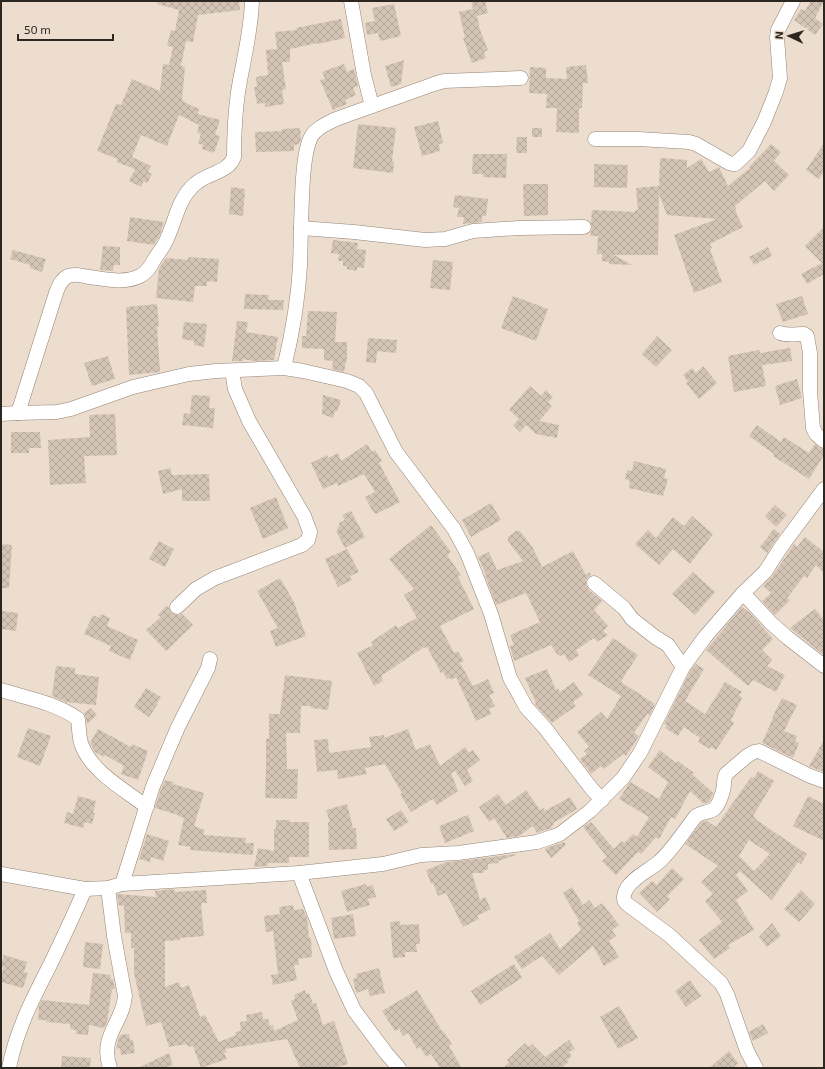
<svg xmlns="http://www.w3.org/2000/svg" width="825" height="1069" viewBox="0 0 825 1069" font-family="'Exo 2',sans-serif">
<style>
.building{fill:url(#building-cross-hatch);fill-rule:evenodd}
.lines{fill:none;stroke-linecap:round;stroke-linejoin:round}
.street-casing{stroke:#928477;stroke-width:15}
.street{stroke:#fff;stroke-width:14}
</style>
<defs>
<pattern id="building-cross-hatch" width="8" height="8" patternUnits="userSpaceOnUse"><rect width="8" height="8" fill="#d3c4b5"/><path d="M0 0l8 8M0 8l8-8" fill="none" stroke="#b5a89b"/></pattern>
</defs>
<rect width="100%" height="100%" fill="#edddcf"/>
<g class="building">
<polygon points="158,1 239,1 240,10 198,15 193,42 186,41 181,66 185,67 182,100 184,101 184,102 199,109 198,114 220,120 215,135 220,136 214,153 202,149 203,145 198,143 201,134 197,133 199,125 179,115 167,146 141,135 132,157 151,166 148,172 152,174 147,183 144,181 141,187 129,181 135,169 117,162 118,159 97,151 116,104 121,105 132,79 160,91 163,64 169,65 173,47 167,46 171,30 175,31 179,10 157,4"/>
<polygon points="471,1 485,1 488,13 477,16 480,30 488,50 484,52 486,58 472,63 463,38 465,38 459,12 473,9"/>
<polygon points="811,1 824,1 815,18 823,24 815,35 794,20 801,9 805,11"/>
<polygon points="394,4 401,36 380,41 378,33 367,35 365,23 375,21 372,8"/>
<polygon points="341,19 345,38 318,44 317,43 290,49 290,62 282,62 286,89 282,90 284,104 265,107 265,103 257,104 254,87 257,87 256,77 268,75 266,50 277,49 275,32 297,30 296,28"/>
<polygon points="404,60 401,84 391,87 385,66"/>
<polygon points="344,64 347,72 354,69 358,86 353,88 356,95 345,100 347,104 333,110 320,80 325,79 322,72"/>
<polygon points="586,65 588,83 583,83 582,108 579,108 579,133 556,132 557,108 546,108 547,94 529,93 530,67 546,68 546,78 567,79 566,67"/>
<polygon points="438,121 443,143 439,144 440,151 422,156 414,127"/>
<polygon points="358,124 396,128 392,161 394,162 393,173 353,168"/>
<polygon points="300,128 301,139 299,144 294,145 294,151 256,152 255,132 282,131 282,129"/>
<rect x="532" y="128" width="10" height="9"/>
<polygon points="517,137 527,137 527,153 516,153"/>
<polygon points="824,143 824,171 819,179 806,170"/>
<polygon points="771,144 781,152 774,161 789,175 774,191 765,181 735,206 737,215 743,227 710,244 712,248 710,249 722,282 694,293 674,235 717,219 667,215 659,194 658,255 614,255 632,265 609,264 609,262 602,261 602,254 597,254 598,236 590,236 592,227 591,223 592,210 635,212 635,210 638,210 636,188 659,186 660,158 687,160 687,168 701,159 709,172 719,167 728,186 750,168 749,167"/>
<polygon points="473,154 507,154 506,178 483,177 483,174 472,174"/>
<polygon points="594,164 628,165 627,188 594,187"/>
<polygon points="523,184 548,184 548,215 524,216"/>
<polygon points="231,187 245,189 243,216 229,214"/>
<polygon points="455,195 488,199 486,216 482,216 482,222 463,224 464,217 457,217 459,208 453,207"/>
<polygon points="130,217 164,222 160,234 154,245 127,241"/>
<polygon points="824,227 824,274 807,284 801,274 822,263 805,246"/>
<polygon points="333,240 358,243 357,249 366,250 364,268 357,267 357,271 347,269 347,266 343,266 343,261 338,261 339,254 331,253"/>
<polygon points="103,246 120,247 120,265 114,265 113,271 100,270"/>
<polygon points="768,247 772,256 754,265 749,257"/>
<polygon points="13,250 46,259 42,272 30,268 30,265 10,259"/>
<polygon points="188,257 219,259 217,282 207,281 207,286 195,286 193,302 156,298 159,268 166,258 188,260"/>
<polygon points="433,260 453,262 450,290 430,288"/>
<polygon points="245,294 269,295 268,300 284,300 283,310 244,309"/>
<polygon points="513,296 548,309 536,341 501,328"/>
<polygon points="802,296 808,314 783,322 776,304"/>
<polygon points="157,304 159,326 157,327 160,372 129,375 126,307"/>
<polygon points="308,311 337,312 335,342 347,342 347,361 346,361 344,372 332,369 333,361 324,360 324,349 302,348 302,336 306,336"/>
<polygon points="237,321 248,322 246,332 278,337 274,360 253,361 243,359 243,361 232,361"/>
<polygon points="184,322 207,324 204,347 194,345 194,341 182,339"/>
<polygon points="657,336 672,350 656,367 642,354"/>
<polygon points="368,338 397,340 396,353 377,351 376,363 366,362"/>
<polygon points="790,348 792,361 762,365 766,386 734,392 728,356 759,350 760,353"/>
<polygon points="108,356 115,379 92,386 84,363"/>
<polygon points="703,366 717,383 699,399 686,383 688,382 683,375 692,368 696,373"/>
<polygon points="797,379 802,398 780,405 775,386"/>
<polygon points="530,386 541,396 546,390 553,397 548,402 552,406 539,421 559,425 557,438 536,434 526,425 520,432 513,425 519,419 509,410"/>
<polygon points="192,395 210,396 209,408 215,408 213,428 182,425 184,413 190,414"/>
<polygon points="323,395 341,400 337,411 335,411 333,418 322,414"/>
<polygon points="115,414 117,455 84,456 86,483 50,485 48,440 90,437 89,415"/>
<polygon points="757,425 781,442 784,437 809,453 815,444 819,448 824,449 824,455 809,479 773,456 774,454 749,436"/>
<polygon points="11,432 40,432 41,448 29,448 29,453 11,453"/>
<polygon points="367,444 372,452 375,450 382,461 379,463 400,502 376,514 374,512 373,512 365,497 375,492 364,474 338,486 337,483 323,489 311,463 327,455 328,458 338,453 341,461"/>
<polygon points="634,461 666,469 664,478 668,479 663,496 629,488 630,481 625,479 627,470 632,471"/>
<polygon points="170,468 172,475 209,474 210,501 182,501 182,489 163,494 158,471"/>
<polygon points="276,497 288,528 263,539 250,508"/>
<polygon points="491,503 501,520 471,537 462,520"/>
<polygon points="775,505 787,515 776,527 765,516"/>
<polygon points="351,511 365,537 345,548 336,531 338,530 337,528 340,526 339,523 345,520 342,515"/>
<polygon points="692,516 713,534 690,564 673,549 659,565 635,544 648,530 656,538 673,517 684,526"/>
<polygon points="431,525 451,552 447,555 461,575 458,577 474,609 440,626 454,653 458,651 464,661 460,663 473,686 488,679 494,693 489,695 495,706 489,709 491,714 476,721 456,677 451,680 450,678 447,679 443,672 441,673 427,647 425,648 424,647 381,676 383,681 374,686 357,653 373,645 371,642 396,625 398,628 417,618 404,595 414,589 389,559"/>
<polygon points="774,529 780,534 767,553 760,547"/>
<polygon points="516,531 520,531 533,548 542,567 573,551 586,575 589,572 591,575 588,577 586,581 586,586 589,590 602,601 594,610 608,626 603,631 608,635 597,642 594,638 576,650 579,655 569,662 564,654 561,656 557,654 551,645 514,661 510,646 514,645 510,635 540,622 526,593 496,605 485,575 486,575 478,557 489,552 497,570 523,561 508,541 508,537"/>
<polygon points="805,537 824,552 824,573 816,565 807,578 804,576 787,598 790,600 775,615 762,601 771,593 763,586 772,577 794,544 797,547"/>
<polygon points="159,541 174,549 165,567 149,559"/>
<polygon points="1,544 12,545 9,588 1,588"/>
<polygon points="347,549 359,572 350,576 352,580 338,587 325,559"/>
<polygon points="693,572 715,592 695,615 672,594"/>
<polygon points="280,578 294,602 306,636 276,647 270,631 278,628 257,591"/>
<polygon points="166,606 169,608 171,613 175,615 179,615 182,614 193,625 166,651 146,630 161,617 158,615"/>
<polygon points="742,607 750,613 773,639 762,650 772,660 767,666 785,675 776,692 753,680 748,686 706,650"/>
<polygon points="815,609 824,620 824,655 790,628"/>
<polygon points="1,611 18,613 16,631 1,629"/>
<polygon points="101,614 110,618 107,626 138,640 130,660 109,651 111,646 84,634 93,615 99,618"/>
<polygon points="613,638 638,655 625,675 621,682 655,704 650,715 647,714 634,733 639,736 626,756 623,754 604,769 601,766 591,774 580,759 587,754 584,751 589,747 577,732 601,712 607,719 621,696 588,675"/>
<polygon points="696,664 704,669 685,701 705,714 725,682 742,692 739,695 742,698 731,720 734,723 716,750 711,747 710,749 698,742 700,738 684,727 678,736 665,728 667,725 664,724 690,671"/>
<polygon points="56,666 75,668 75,674 99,677 96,705 66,702 52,696"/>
<polygon points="547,669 556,690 558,688 560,692 574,682 583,695 573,702 576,706 552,723 535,704 536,703 525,678"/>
<polygon points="285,675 332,681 328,710 311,708 311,706 301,706 300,733 286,733 287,769 298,769 297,799 265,798 266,768 266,739 269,739 269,714 280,714"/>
<polygon points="146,688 161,697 157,703 158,704 149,717 134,707"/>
<polygon points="782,698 797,705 784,731 797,736 795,741 799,743 793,758 762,743 773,718 772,718"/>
<polygon points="91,708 97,715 87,724 86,718 84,713"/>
<polygon points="28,728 51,736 40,766 17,757"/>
<polygon points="98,729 131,747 132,744 148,751 138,780 121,774 124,766 105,755 104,757 95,752 90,743"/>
<polygon points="408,729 416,750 430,744 440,766 465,747 469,753 473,750 480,760 467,770 473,781 465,786 455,771 451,773 458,791 437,805 433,799 411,812 400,794 402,793 385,764 365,768 367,774 338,779 337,770 317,772 314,740 328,739 329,753 371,747 369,737 384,735 384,738"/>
<polygon points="824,740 824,772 809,766"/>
<polygon points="660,750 676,763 678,761 694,773 692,774 713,793 713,794 709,802 704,804 690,791 675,819 671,817 659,839 656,837 641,854 638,852 616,875 602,861 607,857 583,827 591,822 614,849 622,841 624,843 633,834 637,837 649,817 619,799 630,782 659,799 668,782 648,767"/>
<path d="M 758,771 L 774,781 L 753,816 L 756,818 L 755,819 L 807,854 L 801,864 L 798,862 L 772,900 L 740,871 L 736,875 L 748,891 L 736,900 L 754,930 L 728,945 L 730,948 L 714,959 L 699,940 L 722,922 L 705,901 L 713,894 L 701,882 L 718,866 L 685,844 L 702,822 L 707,821 L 716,827 L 751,777 L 754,778 ZM 749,840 L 770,854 L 754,871 L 739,856 Z"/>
<polygon points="165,780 174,782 173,784 204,793 194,826 205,830 203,835 246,838 245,843 254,843 253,855 190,850 191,847 178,845 184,818 178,816 178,815 155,808 161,789"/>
<polygon points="526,790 540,810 544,808 545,811 570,797 577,809 553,823 553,825 551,827 552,828 537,833 533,826 519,836 507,838 494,818 489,822 479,807 498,794 506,805"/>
<polygon points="78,796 96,801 93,813 95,813 92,824 85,822 83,828 64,823 67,812 73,814"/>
<polygon points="808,796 824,804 824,841 793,826"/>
<polygon points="347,804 353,828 356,828 357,849 329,850 328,822 330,822 326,810"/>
<polygon points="401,810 409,822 394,831 386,819"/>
<polygon points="468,815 474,831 445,843 439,826"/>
<polygon points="276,820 290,820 290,822 309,822 309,857 289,857 289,863 268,863 267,866 254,867 258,848 274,851 274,829 276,829"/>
<polygon points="147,834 169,841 163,861 151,857 150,862 139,859"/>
<polygon points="564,842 566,845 551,858 545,850 546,849 546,848"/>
<polygon points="516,854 516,855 498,861 499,863 488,864 488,870 484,870 484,873 472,873 480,900 485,897 491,909 477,916 479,919 463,927 446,893 438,896 433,883 431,884 426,870 447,862 459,861"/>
<polygon points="672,868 684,879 667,896 670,899 657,912 639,893 652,881 657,885"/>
<polygon points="366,884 367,887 373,885 376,897 368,899 370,905 347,912 341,891"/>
<polygon points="572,887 583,905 589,900 595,908 602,903 619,925 612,930 616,936 609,941 619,957 604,966 593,946 559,975 542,956 522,969 514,957 550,933 560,949 581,930 577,923 579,921 563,893"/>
<polygon points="174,889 175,892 206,890 207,903 201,903 204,936 180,938 180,940 165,941 165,987 179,982 181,988 189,985 200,1017 205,1015 219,1042 236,1035 235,1032 241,1031 240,1022 247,1021 246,1015 262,1012 263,1019 268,1019 270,1026 273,1025 274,1031 298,1020 291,1001 295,999 294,995 305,990 306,994 309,993 313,1004 316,1003 323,1025 334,1021 348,1064 334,1068 300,1068 287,1039 225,1049 227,1052 224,1053 227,1059 201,1068 193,1046 188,1047 187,1044 169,1047 161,1022 146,1026 134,973 134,948 131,948 131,933 125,933 124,906 119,905 117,894 156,897 155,891"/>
<polygon points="801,890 815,904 799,922 784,909"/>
<polygon points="293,905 294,910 303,909 307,918 309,938 311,938 312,957 298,959 299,965 294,965 297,980 273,985 271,975 278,974 273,931 266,932 264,916 280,914 279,907"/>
<polygon points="353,914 356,936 334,939 331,918"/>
<polygon points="400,921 400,925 419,924 420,944 416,944 417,952 405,952 405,957 393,958 390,922"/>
<polygon points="772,923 781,936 767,947 759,937"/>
<polygon points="85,942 103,944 100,969 83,967"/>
<polygon points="4,955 27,962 24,972 28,973 23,988 1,982 1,977 4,967 1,966"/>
<polygon points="514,964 522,978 480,1005 471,991"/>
<polygon points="379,968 385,993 370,996 368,989 356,993 353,979 357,978 356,974"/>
<polygon points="93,973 111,975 110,979 113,979 115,989 112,989 107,1022 104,1028 89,1025 88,1035 76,1034 76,1030 70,1029 70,1024 46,1022 46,1020 38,1020 39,1005 42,1000 89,1005"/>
<polygon points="690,980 701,996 686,1007 675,991"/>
<polygon points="417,990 442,1031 443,1031 452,1044 449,1046 462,1068 440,1068 431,1054 426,1057 420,1047 417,1049 408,1033 403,1036 399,1029 395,1031 382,1011"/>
<polygon points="619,1006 638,1038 618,1049 600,1017"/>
<polygon points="763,1024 768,1033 753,1041 749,1032"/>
<polygon points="129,1034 130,1040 133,1040 135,1053 121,1055 120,1048 116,1049 118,1041 120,1035"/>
<polygon points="569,1040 575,1049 569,1052 572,1056 567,1060 569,1062 561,1068 503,1068 509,1062 507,1060 525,1043 529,1047 532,1044 545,1057"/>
<polygon points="729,1051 738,1063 733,1068 709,1068"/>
<polygon points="169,1053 173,1065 165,1068 138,1068"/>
<polygon points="62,1056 91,1058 90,1068 61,1068"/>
</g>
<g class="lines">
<g class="street-casing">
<g id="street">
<polyline points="351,1 364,75 372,106"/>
<polyline points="595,139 638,139 689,142 696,144 729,163 733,164 735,164 749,151 764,122 776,92 780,78 777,37 778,30 793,1"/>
<polyline points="301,228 354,232 425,240 445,239 473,231 519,228 584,227"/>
<path d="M 780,333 C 788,336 796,334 804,334 L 807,336 L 810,353 L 810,391 L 813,428 L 816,434 L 824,441"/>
<path d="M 284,368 C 292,335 298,301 300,266 C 301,237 301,208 303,178 C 304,166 305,151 310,139 C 314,129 326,124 336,119 L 434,84 L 444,81 L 521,78"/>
<path d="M 18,413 L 56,293 C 58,287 62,279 68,276 C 75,273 82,276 89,277 C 105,279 124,284 140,276 C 146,273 151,266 154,260 C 157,255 161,250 164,245 C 175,225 177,199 195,184 C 207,173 228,173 234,157 C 234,135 235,114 238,92 C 243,61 251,33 252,1"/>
<polyline points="1,414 18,413 57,412 71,409 133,387 189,374 216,371 284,368 303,371 347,381 359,386 366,393 396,452 454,529 467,553 491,614 510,678 526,707 545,728 591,788 602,800"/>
<polyline points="594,583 624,608 632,619 655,637 668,645 683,667"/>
<polyline points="743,593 771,623 788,638 824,666"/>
<polyline points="177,607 196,589 215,578 302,545 308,540 310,532 304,516 249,421 235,389 232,371"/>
<path d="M 1,690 C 27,698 56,703 78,719 C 79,727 79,739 82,746 C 93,773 125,790 147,807"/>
<polyline points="299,873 336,971 354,1010 386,1053 399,1068"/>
<polyline points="1,874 85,889 108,888 122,884 299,873 383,864 421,855 458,853 537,842 552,837 560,834 590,811 623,778 640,753 683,667 705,637 743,593 765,572 781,547 824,489"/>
<polyline points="122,884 153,786 178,727 208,668 210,659"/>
<path d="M 108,888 L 114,936 L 125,996 C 123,1023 99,1036 110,1068"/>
<path d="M 9,1068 C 16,1031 33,998 50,965 C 62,940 74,915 85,889"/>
<path d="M 756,1068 L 747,1051 L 727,994 L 721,983 L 669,935 L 627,904 C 622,900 624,893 627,888 C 635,876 648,871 659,862 C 673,849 684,831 696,816 C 701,812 709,813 714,809 C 719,805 724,790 724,784 C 724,780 724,778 726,774 L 747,756 L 754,752 L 759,751 L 810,776 L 824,781"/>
</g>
</g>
<use href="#street" class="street"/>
</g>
<rect width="825" height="1069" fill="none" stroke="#2d2722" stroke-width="4"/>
<g transform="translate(789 36) rotate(274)" stroke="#edddcf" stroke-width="3" paint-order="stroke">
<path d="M0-3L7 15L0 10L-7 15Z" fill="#2d2722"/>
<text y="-6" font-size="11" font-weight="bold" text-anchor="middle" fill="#2d2722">N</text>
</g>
<path d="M18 34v6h95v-6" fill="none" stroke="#2d2722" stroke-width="2"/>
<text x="24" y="34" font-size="12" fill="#2d2722" stroke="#edddcf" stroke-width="3" paint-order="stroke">50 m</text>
</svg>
